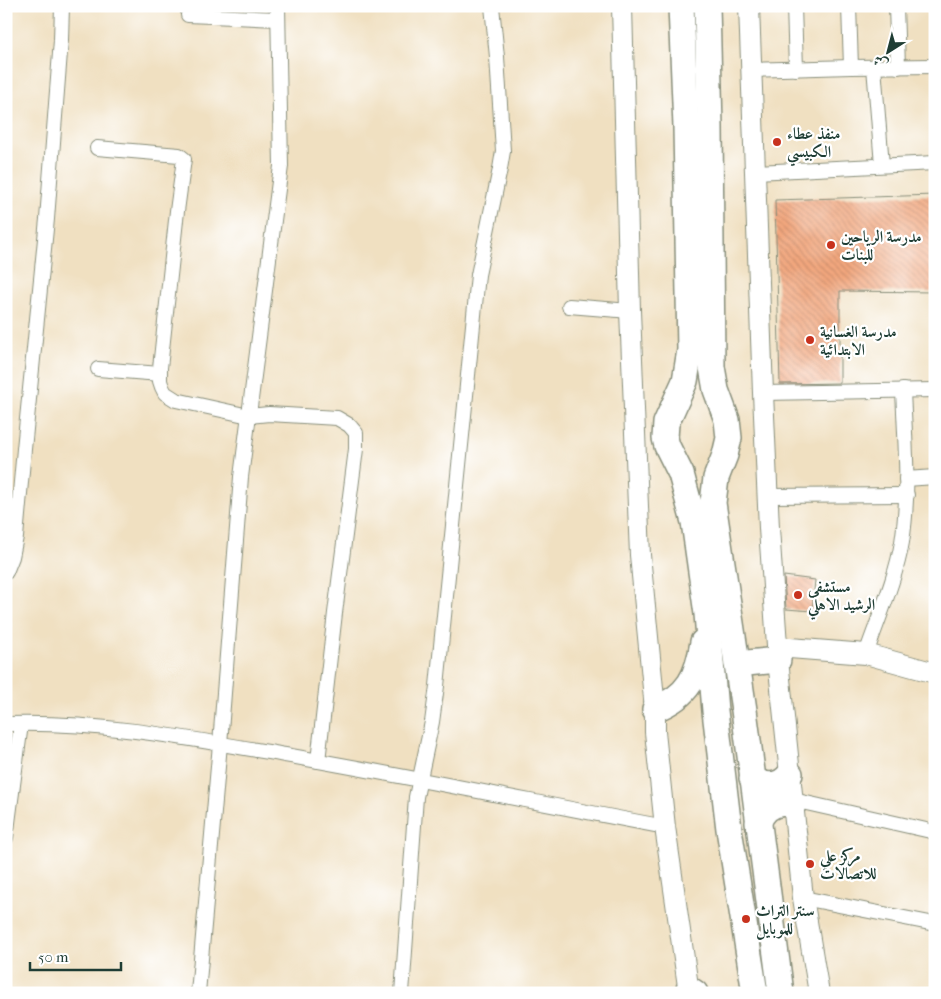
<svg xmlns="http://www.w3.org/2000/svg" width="941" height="999" viewBox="0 0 941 999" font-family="'IM FELL French Canon',Amiri,serif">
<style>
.building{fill:url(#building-back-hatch)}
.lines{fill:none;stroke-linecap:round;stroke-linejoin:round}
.street-casing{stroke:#888e7a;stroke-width:16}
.secondary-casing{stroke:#888e7a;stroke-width:22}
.highway-casing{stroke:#888e7a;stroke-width:28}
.street{stroke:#fff;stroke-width:14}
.secondary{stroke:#fff;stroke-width:20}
.highway{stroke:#fff;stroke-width:25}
.poi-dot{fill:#c8321e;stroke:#fff;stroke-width:2}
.labels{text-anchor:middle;stroke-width:4.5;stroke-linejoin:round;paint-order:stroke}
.poi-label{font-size:16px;font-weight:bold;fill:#1f3d34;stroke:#fff;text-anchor:start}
</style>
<defs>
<pattern id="building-back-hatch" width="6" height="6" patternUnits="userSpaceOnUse" patternTransform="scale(1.25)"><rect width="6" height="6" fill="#f3a77e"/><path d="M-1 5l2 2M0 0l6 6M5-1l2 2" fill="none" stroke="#c48968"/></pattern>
</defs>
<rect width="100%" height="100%" fill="#fff"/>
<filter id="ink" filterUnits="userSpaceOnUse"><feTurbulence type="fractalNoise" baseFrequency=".02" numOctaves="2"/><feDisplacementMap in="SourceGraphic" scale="10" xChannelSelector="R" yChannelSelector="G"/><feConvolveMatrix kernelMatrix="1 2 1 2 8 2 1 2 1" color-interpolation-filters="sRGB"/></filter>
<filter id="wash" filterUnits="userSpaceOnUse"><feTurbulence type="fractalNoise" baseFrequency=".0096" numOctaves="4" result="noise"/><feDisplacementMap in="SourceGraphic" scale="20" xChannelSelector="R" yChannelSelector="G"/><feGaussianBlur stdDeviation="1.12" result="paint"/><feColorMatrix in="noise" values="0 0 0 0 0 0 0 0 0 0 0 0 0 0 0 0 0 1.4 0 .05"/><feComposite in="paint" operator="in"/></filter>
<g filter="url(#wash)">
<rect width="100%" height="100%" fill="#f0e0c1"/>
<g id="blocks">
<g class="building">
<polygon points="935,195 935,292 840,291 840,383 780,384 775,200"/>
<polygon points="784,576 815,580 812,611 786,609"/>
</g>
</g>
</g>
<g filter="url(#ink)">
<use href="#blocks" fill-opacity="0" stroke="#888e7a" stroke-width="1"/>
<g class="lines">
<g class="street-casing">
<g id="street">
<polyline points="794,6 796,69"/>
<polyline points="849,6 851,67"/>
<polyline points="896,6 898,67"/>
<polyline points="188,15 278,19"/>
<polyline points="874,67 882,165"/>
<polyline points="751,70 851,67 935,66"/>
<polyline points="97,148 179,155 184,159 177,211 160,368 160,381 162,387 165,393 176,400 249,416 269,414 337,418 349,425 356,433 356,449 335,613 318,761"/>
<polyline points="755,172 935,163"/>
<polyline points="569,306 630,311"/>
<polyline points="98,369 160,374"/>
<polyline points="763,393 935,390"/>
<polyline points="906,479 935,477"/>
<polyline points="767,496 907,495"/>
<polyline points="6,572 12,557 16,537 24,449 47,219 61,40 62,6"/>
<path d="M 866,654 C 878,619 896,578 902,542 C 910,492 905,441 903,390"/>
<path d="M 6,724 C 99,721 193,739 285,755 C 411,777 538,803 665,827"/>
<polyline points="793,800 935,832"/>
<polyline points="6,838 21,724"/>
<polyline points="803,898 935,924"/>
<polyline points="198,993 220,744 241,477 281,166 278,6"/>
<polyline points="402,993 416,797 432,722 437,686 478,275 500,169 503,151 497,57 492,6"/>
</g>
</g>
<g class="secondary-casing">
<g id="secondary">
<polyline points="622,6 630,311 640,555 655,709 655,732 665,827 689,993"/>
<polyline points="749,6 763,393 769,528 778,660 803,898 819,993"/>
<polyline points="777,647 866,654 935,673"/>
</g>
</g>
<g class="highway-casing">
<g id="highway">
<polyline points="681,6 686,127 690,350 685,381 666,423 665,438 667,446 681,474 694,522 707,614 715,711 729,829 755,993"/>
<polyline points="707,6 710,127 712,367 716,390 727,420 729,438 725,455 716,478 713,503 744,710 781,993"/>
<polyline points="737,664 778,660"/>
<path d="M 655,709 C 689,696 698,675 703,642"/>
<path d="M 752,778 C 765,788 780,787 790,774"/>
<path d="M 758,823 C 764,807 777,800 793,805"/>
<polyline points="689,989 695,993"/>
</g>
</g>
<use href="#street" class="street"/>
<use href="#secondary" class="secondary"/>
<use href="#highway" class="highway"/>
</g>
</g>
<g class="poi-dot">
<circle cx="777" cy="142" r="5"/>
<circle cx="831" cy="245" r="5"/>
<circle cx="810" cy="340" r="5"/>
<circle cx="798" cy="595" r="5"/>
<circle cx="810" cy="864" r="5"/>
<circle cx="746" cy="919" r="5"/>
</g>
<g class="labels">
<g class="poi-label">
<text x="787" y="139">منفذ عطاء<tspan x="787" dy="18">الكبيسي</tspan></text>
<text x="841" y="242">مدرسة الرياحين<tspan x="841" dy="18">للبنات</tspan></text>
<text x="820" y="337">مدرسة الغسانية<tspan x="820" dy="18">الابتدائية</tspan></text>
<text x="808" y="592">مستشفى<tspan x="808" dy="18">الرشيد الاهلي</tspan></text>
<text x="820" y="861">مركز علي<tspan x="820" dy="18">للاتصالات</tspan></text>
<text x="756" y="916">سنتر التراث<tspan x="756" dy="18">للموبايل</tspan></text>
</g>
</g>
<rect width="941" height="999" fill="none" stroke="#fff" stroke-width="25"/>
<g transform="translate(888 52) rotate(216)" stroke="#ffffff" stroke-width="4" paint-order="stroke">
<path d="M0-4L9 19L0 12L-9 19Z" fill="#1f3d34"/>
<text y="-8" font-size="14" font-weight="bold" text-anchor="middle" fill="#1f3d34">ش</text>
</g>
<path d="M30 962v8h91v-8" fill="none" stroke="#1f3d34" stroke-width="2.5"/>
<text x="38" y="962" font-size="15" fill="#1f3d34" stroke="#ffffff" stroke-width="4" paint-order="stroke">50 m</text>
</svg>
